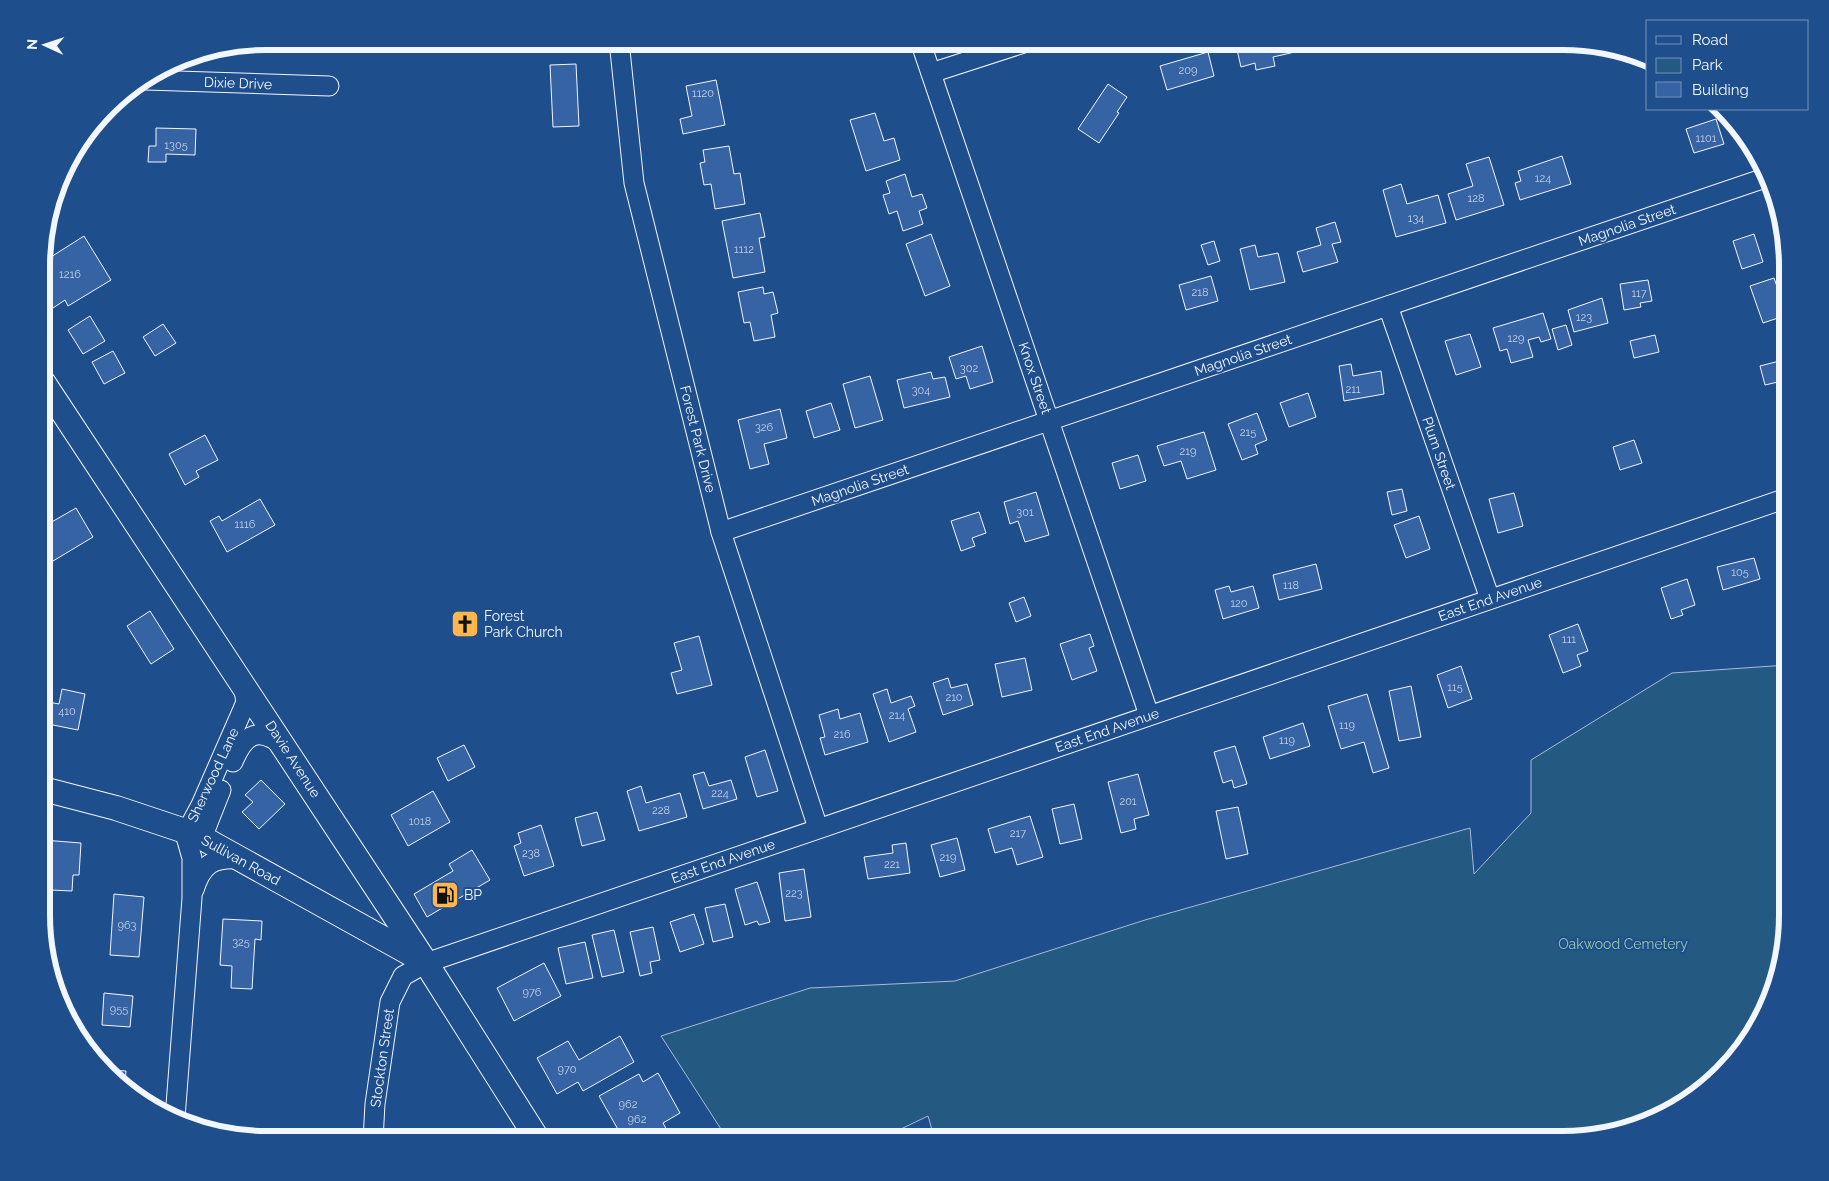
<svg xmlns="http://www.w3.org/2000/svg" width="1829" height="1181" viewBox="0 0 1829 1181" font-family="Raleway,sans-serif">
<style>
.green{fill:#245a82;stroke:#a8bbd7}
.building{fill:#3563a3;stroke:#f2f6ff}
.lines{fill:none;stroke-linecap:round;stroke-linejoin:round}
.minor-casing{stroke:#f2f6ff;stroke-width:21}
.major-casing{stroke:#f2f6ff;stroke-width:26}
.minor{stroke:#1f4e8c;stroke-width:19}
.major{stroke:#1f4e8c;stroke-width:24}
.labels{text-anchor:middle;stroke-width:4;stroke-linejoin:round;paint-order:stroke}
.number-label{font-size:11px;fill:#c3d1e8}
.street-label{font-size:14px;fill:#f2f6ff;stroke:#1f4e8c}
.poi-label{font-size:14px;fill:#f2f6ff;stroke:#1f4e8c;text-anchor:start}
.park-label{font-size:14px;fill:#97c8a6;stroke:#1f4e8c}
.rim{fill:none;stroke:#f2f6ff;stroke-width:6}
</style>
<rect width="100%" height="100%" fill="#1f4e8c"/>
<polygon class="green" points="1787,665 1787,929 1776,987 1750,1040 1675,1110 1577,1139 935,1140 928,1116 878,1140 794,1140 792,1136 784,1140 728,1140 661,1036 810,988 955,981 1145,920 1470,828 1474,874 1531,813 1531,760 1672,673"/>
<g class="building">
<polygon points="680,41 725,41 682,51"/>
<polygon points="727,41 743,41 744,46 729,49"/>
<polygon points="1235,41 1293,41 1295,52 1273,57 1275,66 1256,70 1255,63 1241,67"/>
<polygon points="1378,41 1393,41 1379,45"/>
<polygon points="1208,52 1214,76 1167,90 1160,66"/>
<polygon points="576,64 579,126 553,127 550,65"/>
<polygon points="716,80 725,125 683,134 680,119 692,116 686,86"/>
<polygon points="1108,84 1127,97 1117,112 1119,113 1099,143 1078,129"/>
<polygon points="875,113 884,141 894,138 900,160 866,171 850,120"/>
<polygon points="1716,119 1724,144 1694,153 1686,129"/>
<polygon points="156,128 196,129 195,155 166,154 166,162 148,162 149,146 156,146"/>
<polygon points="729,146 734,174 740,173 745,204 715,209 711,184 704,185 700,163 705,162 703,150"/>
<polygon points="1562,156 1571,184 1520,200 1515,183 1521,181 1518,171"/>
<polygon points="1489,157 1504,205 1456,220 1448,194 1473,186 1466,164"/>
<polygon points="905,174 912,197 922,194 927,208 919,211 923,224 903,231 897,211 889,214 883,195 890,193 886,181"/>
<polygon points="1401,184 1407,204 1438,195 1446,223 1396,237 1383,190"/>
<polygon points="760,213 765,237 759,238 765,272 733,278 722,221"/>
<polygon points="1335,222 1341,242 1332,244 1338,262 1303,272 1297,252 1321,245 1316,228"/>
<polygon points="931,234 950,286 925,296 906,244"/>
<polygon points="1754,234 1763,262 1742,269 1733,241"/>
<polygon points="84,236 111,280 68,306 65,300 50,310 43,298 43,262"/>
<polygon points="1214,241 1220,261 1208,265 1201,245"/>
<polygon points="1255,245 1258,257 1278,253 1285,282 1250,290 1240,249"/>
<polygon points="1211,276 1218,301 1186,310 1179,285"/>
<polygon points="1774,278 1787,315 1763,323 1750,286"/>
<polygon points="1648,280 1652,301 1640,303 1641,307 1624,310 1620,284"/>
<polygon points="763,287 764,294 773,292 778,313 771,315 775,337 754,341 750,322 744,323 738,292"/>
<polygon points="1602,298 1608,323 1574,332 1568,310"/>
<polygon points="1543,313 1551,339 1541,342 1539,337 1528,340 1533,357 1511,363 1507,349 1500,351 1493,328"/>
<polygon points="90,316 105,341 83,354 68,330"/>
<polygon points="163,324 176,343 155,356 143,337"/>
<polygon points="1566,325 1572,345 1558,350 1552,329"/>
<polygon points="1470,334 1481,367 1456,375 1445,341"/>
<polygon points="1655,335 1659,352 1634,358 1630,341"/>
<polygon points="982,346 993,382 970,389 966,376 956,379 949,357"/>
<polygon points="113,351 125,373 104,384 92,362"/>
<polygon points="1787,359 1787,386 1780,388 1778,382 1765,385 1760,366"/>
<polygon points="1351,364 1353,376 1381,371 1384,394 1344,401 1339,366"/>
<polygon points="931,372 933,379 945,377 950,397 904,408 897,380"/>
<polygon points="870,376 883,420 855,428 843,384"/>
<polygon points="1308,393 1316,417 1289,427 1280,403"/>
<polygon points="831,403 840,430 814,438 806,411"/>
<polygon points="780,409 787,438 764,444 769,464 750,469 738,420"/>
<polygon points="1257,413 1267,440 1255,445 1258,454 1242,460 1228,424"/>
<polygon points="1204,432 1216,470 1187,479 1181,461 1164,466 1157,446"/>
<polygon points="205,435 218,460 196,471 199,477 185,485 169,454"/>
<polygon points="1787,436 1787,457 1785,458 1779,439"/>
<polygon points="1634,440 1642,463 1620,470 1613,447"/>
<polygon points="1138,455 1146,481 1120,489 1112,463"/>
<polygon points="1402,489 1407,511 1392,515 1387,492"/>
<polygon points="1036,492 1049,535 1025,542 1018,521 1010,524 1004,502"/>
<polygon points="1514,493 1523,526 1498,533 1489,499"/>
<polygon points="260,499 275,525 227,552 210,521 219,516 222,521"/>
<polygon points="76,508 93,537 43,567 43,527"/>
<polygon points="979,512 986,533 972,538 975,546 961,551 951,521"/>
<polygon points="1419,516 1430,549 1406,558 1394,525"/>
<polygon points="1754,558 1760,579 1723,590 1717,567"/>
<polygon points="1316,564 1322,589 1279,600 1273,575"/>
<polygon points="1687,579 1695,605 1681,610 1683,615 1671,619 1661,588"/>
<polygon points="1229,586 1231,592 1253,586 1259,608 1223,619 1215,590"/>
<polygon points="1024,597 1031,616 1016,622 1009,603"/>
<polygon points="1787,604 1787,623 1785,624 1780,606"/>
<polygon points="150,611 174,649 151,664 127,626"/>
<polygon points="1578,624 1588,651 1577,655 1581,666 1563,673 1549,635"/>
<polygon points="1090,634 1094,646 1089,648 1097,671 1072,680 1060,644"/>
<polygon points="699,636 712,685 677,694 671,673 682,670 674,643"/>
<polygon points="1025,658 1032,690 1002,697 995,664"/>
<polygon points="1461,666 1472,699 1448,708 1437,675"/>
<polygon points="948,678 951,688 967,684 973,705 943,715 933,683"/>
<polygon points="1411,686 1421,737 1399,741 1389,691"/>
<polygon points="62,689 85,694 78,730 43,723 43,701 59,704"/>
<polygon points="887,689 891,703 911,696 915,706 908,709 916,732 889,742 873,694"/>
<polygon points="1367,694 1389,768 1373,773 1364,742 1341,749 1328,706"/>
<polygon points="838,709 840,719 860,713 868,742 825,755 820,738 825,737 819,715"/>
<polygon points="1303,723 1310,746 1270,759 1263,737"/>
<polygon points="464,745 475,767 448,781 437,758"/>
<polygon points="1235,746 1247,784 1234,788 1232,780 1223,783 1214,752"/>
<polygon points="765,750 778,791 757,797 745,757"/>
<polygon points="704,772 709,786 731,780 737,799 703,809 693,775"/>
<polygon points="1138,774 1149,815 1134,819 1136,829 1121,833 1108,782"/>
<polygon points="261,780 285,804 259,829 242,812 253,802 245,795"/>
<polygon points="641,786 646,803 680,793 687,817 639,831 627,791"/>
<polygon points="433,791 450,822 408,846 391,815"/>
<polygon points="1074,804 1082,839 1060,844 1052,809"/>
<polygon points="1238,807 1248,854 1226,859 1216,811"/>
<polygon points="597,812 605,840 582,846 575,818"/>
<polygon points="1030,816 1043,857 1017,865 1012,848 995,853 988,829"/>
<polygon points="541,825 554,866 524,876 514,846 521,843 518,833"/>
<polygon points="957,838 965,870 940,877 931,845"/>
<polygon points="43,840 81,843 79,875 73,875 72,891 51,890 52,875 43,874"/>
<polygon points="906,843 910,873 868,879 864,857 893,853 892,845"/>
<polygon points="472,850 490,880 427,917 414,894 453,871 449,864"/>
<polygon points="804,869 811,917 785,921 779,873"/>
<polygon points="757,882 770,922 759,925 757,921 745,925 735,889"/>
<polygon points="114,894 144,897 139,957 110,955"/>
<polygon points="725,904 733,937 713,942 705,908"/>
<polygon points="694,914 704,944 680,952 670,922"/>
<polygon points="223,919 262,921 261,940 255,939 252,989 231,988 232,966 220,965"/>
<polygon points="653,927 660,960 650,962 652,973 640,976 630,932"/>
<polygon points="614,930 624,972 602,977 592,935"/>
<polygon points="585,942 593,978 566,984 558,948"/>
<polygon points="544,963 561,996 514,1021 497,988"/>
<polygon points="104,993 133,996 130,1027 102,1025"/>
<polygon points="620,1036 634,1062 583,1091 578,1082 557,1094 537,1058 568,1041 579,1060"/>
<polygon points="111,1070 126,1071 125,1084"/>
<polygon points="658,1073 680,1113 663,1123 669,1134 659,1140 624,1140 599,1096 639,1074 643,1082"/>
</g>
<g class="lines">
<g class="minor-casing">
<g id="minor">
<polyline points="619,41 634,183 721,532 818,828"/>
<polyline points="920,41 1149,715"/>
<polyline points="931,73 1030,41"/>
<polyline points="146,80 329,86"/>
<polyline points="1388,306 1490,599"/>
<polyline points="721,532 1765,178"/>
<path d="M 233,762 C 245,733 258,726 285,747"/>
<polyline points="202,838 221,790"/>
<path d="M 194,890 C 202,864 213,857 240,859"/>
<polyline points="175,1118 192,898 192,858 186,837 187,831 201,805 243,709 246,702 243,685"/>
<polyline points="373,1140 375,1104 390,1002 403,976 426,963 1787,498"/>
</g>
</g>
<g class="major-casing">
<g id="major">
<polyline points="43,382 426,963 538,1140"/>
<polyline points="43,789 116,808 197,835 422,960"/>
</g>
</g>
<use href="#minor" class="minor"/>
<use href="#major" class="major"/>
</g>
<defs>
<g id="church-square" transform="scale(1.4375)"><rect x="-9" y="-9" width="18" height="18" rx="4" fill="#ffb74d" stroke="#1f4e8c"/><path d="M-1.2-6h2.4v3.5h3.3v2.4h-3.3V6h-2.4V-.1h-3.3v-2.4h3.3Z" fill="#111"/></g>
<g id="fuel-square" transform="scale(1.4375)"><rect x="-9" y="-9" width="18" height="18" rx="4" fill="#ffb74d" stroke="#1f4e8c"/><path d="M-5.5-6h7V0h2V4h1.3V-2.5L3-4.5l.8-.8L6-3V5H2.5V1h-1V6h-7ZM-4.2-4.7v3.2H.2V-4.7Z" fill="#111"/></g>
</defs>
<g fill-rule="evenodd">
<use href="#church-square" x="465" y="624"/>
<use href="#fuel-square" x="445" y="895"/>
</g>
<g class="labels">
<g class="number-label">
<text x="1188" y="74">209</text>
<text x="703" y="97">1120</text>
<text x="1706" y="142">1101</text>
<text x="176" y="149">1305</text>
<text x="1543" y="182">124</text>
<text x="1476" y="202">128</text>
<text x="1416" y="222">134</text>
<text x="744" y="253">1112</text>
<text x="70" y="278">1216</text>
<text x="1200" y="296">218</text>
<text x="1639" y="297">117</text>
<text x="1584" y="321">123</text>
<text x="1516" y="342">129</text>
<text x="969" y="372">302</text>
<text x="1353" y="393">211</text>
<text x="921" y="394">304</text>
<text x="764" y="431">326</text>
<text x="1248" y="436">215</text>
<text x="1188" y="455">219</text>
<text x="1025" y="516">301</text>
<text x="245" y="528">1116</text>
<text x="1740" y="576">105</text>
<text x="1291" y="589">118</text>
<text x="1239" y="607">120</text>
<text x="1569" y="643">111</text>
<text x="1455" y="691">115</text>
<text x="954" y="701">210</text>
<text x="67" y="715">410</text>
<text x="897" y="719">214</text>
<text x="1347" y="729">119</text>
<text x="842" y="738">216</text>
<text x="1287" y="744">119</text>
<text x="720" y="797">224</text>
<text x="1128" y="805">201</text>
<text x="661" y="814">228</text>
<text x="420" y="825">1018</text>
<text x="1018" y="837">217</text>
<text x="531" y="857">238</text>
<text x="948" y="861">219</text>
<text x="892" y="868">221</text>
<text x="794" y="897">223</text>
<text x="127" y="929">963</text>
<text x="241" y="946">325</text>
<text x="532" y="996">976</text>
<text x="119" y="1013">955</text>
<text x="567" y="1073">970</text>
<text x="628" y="1108">962</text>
<text x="637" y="1123">962</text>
</g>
<g class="street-label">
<text transform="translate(238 83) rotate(2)" y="5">Dixie Drive</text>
<text transform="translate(1627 225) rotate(-19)" y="5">Magnolia Street</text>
<text transform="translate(1243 355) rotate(-19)" y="5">Magnolia Street</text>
<text transform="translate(1035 378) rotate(71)" y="5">Knox Street</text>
<text transform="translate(698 439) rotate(76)" y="5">Forest Park Drive</text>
<text transform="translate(1439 453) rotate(71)" y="5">Plum Street</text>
<text transform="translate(860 485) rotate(-19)" y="5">Magnolia Street</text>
<text transform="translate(1490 599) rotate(-19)" y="5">East End Avenue</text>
<text transform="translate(1107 730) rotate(-19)" y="5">East End Avenue</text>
<text transform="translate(293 759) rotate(57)" y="5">Davie Avenue</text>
<text transform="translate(213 775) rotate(-65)" y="5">Sherwood Lane</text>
<text transform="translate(241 860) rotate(29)" y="5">Sullivan Road</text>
<text transform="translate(723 861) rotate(-19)" y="5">East End Avenue</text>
<text transform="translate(382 1058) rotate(-82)" y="5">Stockton Street</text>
</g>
<g class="poi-label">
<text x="484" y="621">Forest<tspan x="484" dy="16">Park Church</tspan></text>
<text x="464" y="900">BP</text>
</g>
<g class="park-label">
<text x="1623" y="949">Oakwood Cemetery</text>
</g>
</g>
<path d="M0 0H1829V1181H0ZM266 50H1563A216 216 0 0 1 1779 266V915A216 216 0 0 1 1563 1131H266A216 216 0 0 1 50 915V266A216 216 0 0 1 266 50Z" fill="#1f4e8c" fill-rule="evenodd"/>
<path class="rim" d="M266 50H1563A216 216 0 0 1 1779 266V915A216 216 0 0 1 1563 1131H266A216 216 0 0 1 50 915V266A216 216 0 0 1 266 50Z"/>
<rect x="1646" y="20" width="162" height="90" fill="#1f4e8c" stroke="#7391ba"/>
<rect x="1656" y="36" width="25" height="8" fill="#1f4e8c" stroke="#7391ba"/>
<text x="1692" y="45" font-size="15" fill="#f2f6ff">Road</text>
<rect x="1656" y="58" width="25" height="15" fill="#245a82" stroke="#7391ba"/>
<text x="1692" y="70" font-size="15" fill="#f2f6ff">Park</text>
<rect x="1656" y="82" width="25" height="15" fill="#3563a3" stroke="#7391ba"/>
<text x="1692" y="95" font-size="15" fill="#f2f6ff">Building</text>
<g transform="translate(45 45) rotate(273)" stroke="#1f4e8c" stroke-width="4" paint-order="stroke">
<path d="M0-4L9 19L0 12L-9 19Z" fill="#f2f6ff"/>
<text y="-8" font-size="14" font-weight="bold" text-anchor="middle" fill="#f2f6ff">N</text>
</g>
</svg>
